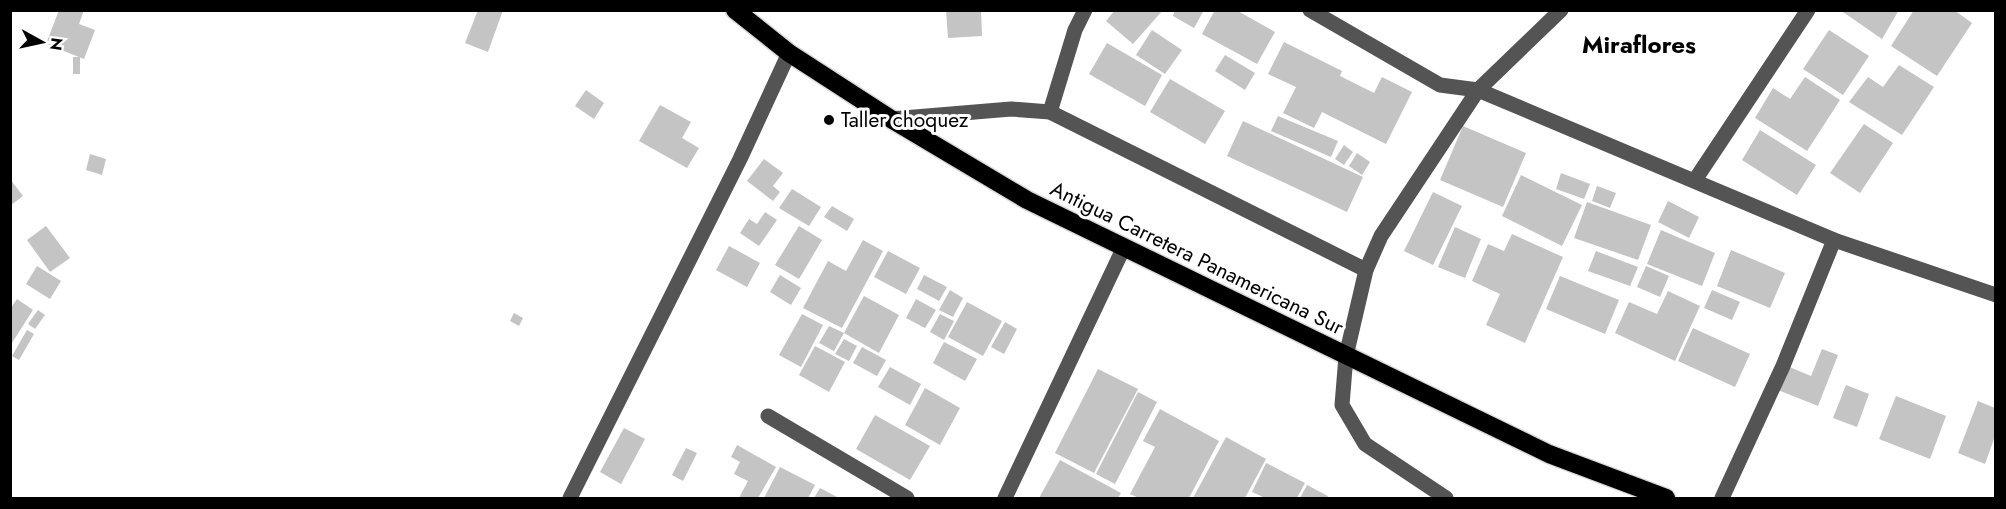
<svg xmlns="http://www.w3.org/2000/svg" width="2006" height="509" viewBox="0 0 2006 509" font-family="Jost,sans-serif">
<style>
.building{fill:#c4c4c4}
.lines{fill:none;stroke-linecap:round;stroke-linejoin:round}
.highway-casing{stroke:#dbdbdb;stroke-width:21}
.minor{stroke:#545454;stroke-width:15}
.highway{stroke:#000;stroke-width:18}
.poi-dot{fill:#000;stroke:#fff;stroke-width:2}
.labels{text-anchor:middle;stroke-width:6;stroke-linejoin:round;paint-order:stroke}
.poi-label{font-size:21px;fill:#000;stroke:#fff;text-anchor:start}
.street-label{font-size:21px;fill:#000;stroke:#fff}
.quarter-label{font-size:24px;font-weight:bold;fill:#000;stroke:#fff}
</style>
<rect width="100%" height="100%" fill="#fff"/>
<g class="building">
<polygon points="59,10 84,10 79,24 95,30 84,59 46,44"/>
<polygon points="478,10 503,10 488,52 465,43"/>
<polygon points="946,10 981,10 982,36 948,38"/>
<polygon points="1115,10 1163,10 1133,44 1106,21"/>
<polygon points="1175,10 1204,10 1194,28 1173,16"/>
<polygon points="1215,10 1236,10 1275,32 1257,64 1202,34"/>
<polygon points="1840,10 1899,10 1882,39"/>
<polygon points="1914,10 1954,10 1972,23 1937,76 1891,46"/>
<polygon points="1152,30 1182,50 1165,74 1136,55"/>
<polygon points="1829,30 1869,56 1843,95 1803,69"/>
<polygon points="1284,42 1342,71 1340,76 1374,93 1382,77 1412,92 1386,144 1322,112 1314,128 1283,113 1296,87 1268,74"/>
<polygon points="1107,43 1162,75 1145,106 1089,74"/>
<polygon points="1225,55 1255,73 1245,90 1215,71"/>
<rect x="73" y="57" width="7" height="17"/>
<polygon points="1899,65 1934,87 1902,135 1849,102 1868,77 1883,87"/>
<polygon points="1805,77 1840,100 1807,151 1755,118 1773,88 1790,99"/>
<polygon points="1170,79 1225,111 1205,144 1150,112"/>
<polygon points="586,90 604,103 594,119 575,106"/>
<polygon points="660,105 691,122 682,138 699,148 687,168 639,141"/>
<polygon points="1278,116 1338,141 1331,157 1271,131"/>
<polygon points="1243,121 1363,177 1347,212 1227,156"/>
<polygon points="1864,124 1893,143 1860,193 1830,173"/>
<polygon points="1463,126 1526,153 1503,207 1440,180"/>
<polygon points="1760,130 1816,165 1797,195 1742,160"/>
<polygon points="1344,145 1353,152 1344,165 1335,159"/>
<polygon points="1357,153 1370,162 1362,175 1349,166"/>
<polygon points="90,154 106,159 102,175 86,170"/>
<polygon points="764,159 783,173 773,186 780,192 773,201 747,181"/>
<polygon points="1561,173 1590,184 1584,199 1556,189"/>
<polygon points="1521,175 1582,205 1562,246 1502,216"/>
<polygon points="10,179 23,196 10,206"/>
<polygon points="1597,186 1616,193 1610,208 1592,201"/>
<polygon points="792,189 821,207 809,226 779,208"/>
<polygon points="1433,192 1462,206 1433,265 1404,251"/>
<polygon points="1668,201 1699,217 1689,238 1658,222"/>
<polygon points="1587,202 1651,225 1638,260 1574,238"/>
<polygon points="832,206 854,219 847,231 824,217"/>
<polygon points="765,212 777,220 759,246 740,233 749,219 757,224"/>
<polygon points="46,226 70,258 50,272 27,240"/>
<polygon points="799,226 822,240 799,279 775,265"/>
<polygon points="1455,227 1481,239 1465,278 1438,267"/>
<polygon points="1661,230 1715,253 1702,286 1647,264"/>
<polygon points="1512,234 1563,257 1525,343 1486,325 1500,294 1472,281 1488,244 1504,251"/>
<polygon points="863,240 883,251 842,328 803,308 828,261 846,271"/>
<polygon points="729,246 760,263 747,287 716,270"/>
<polygon points="1731,250 1785,273 1770,308 1717,286"/>
<polygon points="888,251 920,268 906,294 874,277"/>
<polygon points="1596,251 1638,267 1630,286 1588,271"/>
<polygon points="37,266 61,281 50,299 26,284"/>
<polygon points="1646,266 1669,276 1660,297 1637,287"/>
<polygon points="780,275 801,288 791,305 770,292"/>
<polygon points="924,275 947,287 939,301 917,289"/>
<polygon points="1560,276 1619,300 1605,334 1546,309"/>
<polygon points="950,290 963,298 953,317 939,310"/>
<polygon points="1712,290 1740,302 1732,320 1704,308"/>
<polygon points="1668,291 1700,306 1675,361 1615,333 1629,302 1657,314"/>
<polygon points="864,296 899,315 879,353 844,333"/>
<polygon points="17,299 33,310 10,346 10,309"/>
<polygon points="916,299 936,310 925,328 906,318"/>
<polygon points="967,302 1002,321 983,356 948,337"/>
<polygon points="38,310 45,315 35,329 28,324"/>
<polygon points="514,313 523,318 519,326 510,321"/>
<polygon points="802,314 823,325 801,367 779,355"/>
<polygon points="940,314 954,321 944,340 930,332"/>
<polygon points="1005,322 1017,329 1004,354 991,347"/>
<polygon points="829,326 844,333 834,351 819,343"/>
<polygon points="1693,328 1750,354 1735,387 1678,361"/>
<polygon points="27,330 34,334 19,360 12,356"/>
<polygon points="844,339 857,346 849,361 835,354"/>
<polygon points="944,342 977,359 965,381 933,363"/>
<polygon points="815,346 845,362 829,392 799,375"/>
<polygon points="862,347 886,360 877,376 853,363"/>
<polygon points="1822,349 1838,355 1818,406 1778,390 1787,366 1811,376"/>
<polygon points="890,367 921,384 910,405 878,387"/>
<polygon points="1098,369 1138,389 1094,473 1055,453"/>
<polygon points="1846,385 1869,394 1857,427 1833,418"/>
<polygon points="925,388 960,408 940,445 905,425"/>
<polygon points="1138,392 1157,402 1115,484 1096,474"/>
<polygon points="1896,396 1946,416 1930,459 1879,439"/>
<polygon points="1978,401 1995,408 1995,436 1985,464 1958,453"/>
<polygon points="1160,409 1219,441 1189,498 1139,498 1130,494 1155,447 1143,441"/>
<polygon points="875,415 930,446 910,480 856,449"/>
<polygon points="624,428 645,439 621,484 600,472"/>
<polygon points="1226,437 1266,459 1245,498 1193,498"/>
<polygon points="737,445 776,467 758,498 739,498 748,481 734,474 740,462 731,457"/>
<polygon points="686,448 697,453 683,481 672,475"/>
<polygon points="1060,460 1121,493 1118,498 1039,498"/>
<polygon points="1266,463 1305,483 1297,498 1265,498 1252,492"/>
<polygon points="780,467 815,485 808,498 764,498"/>
<polygon points="1307,485 1328,496 1327,498 1300,498"/>
<polygon points="820,488 839,498 814,498"/>
</g>
<g class="lines">
<g class="highway-casing">
<polyline id="highway" points="735,10 789,53 891,119 1027,200 1549,454 1666,498"/>
</g>
<g class="minor">
<polyline points="1310,10 1440,85 1478,90 1834,240 1996,295"/>
<polyline points="1050,112 1075,30 1085,10"/>
<polyline points="891,119 1011,109 1050,112 1366,270"/>
<polyline points="1695,180 1808,10"/>
<polyline points="768,416 907,498"/>
<polyline points="570,498 740,159 789,53"/>
<polyline points="1005,498 1124,247"/>
<polyline points="1446,498 1365,444 1342,405 1346,356 1366,270 1381,236 1478,90 1561,10"/>
<polyline points="1722,498 1783,366 1834,240"/>
</g>
<use href="#highway" class="highway"/>
</g>
<circle class="poi-dot" cx="829" cy="120" r="6"/>
<g class="labels">
<g class="poi-label">
<text x="841" y="127">Taller choquez</text>
</g>
<g class="street-label">
<text transform="translate(1197 258) rotate(26)" y="7">Antigua Carretera Panamericana Sur</text>
</g>
<g class="quarter-label">
<text x="1639" y="53">Miraflores</text>
</g>
</g>
<rect width="2006" height="509" fill="none" stroke="#000000" stroke-width="24"/>
<g transform="translate(42 42) rotate(98)" stroke="#ffffff" stroke-width="4.5" paint-order="stroke">
<path d="M0-4.5L10 22L0 15L-10 22Z" fill="#000000"/>
<text y="-9" font-size="16" font-weight="bold" text-anchor="middle" fill="#000000">N</text>
</g>
</svg>
